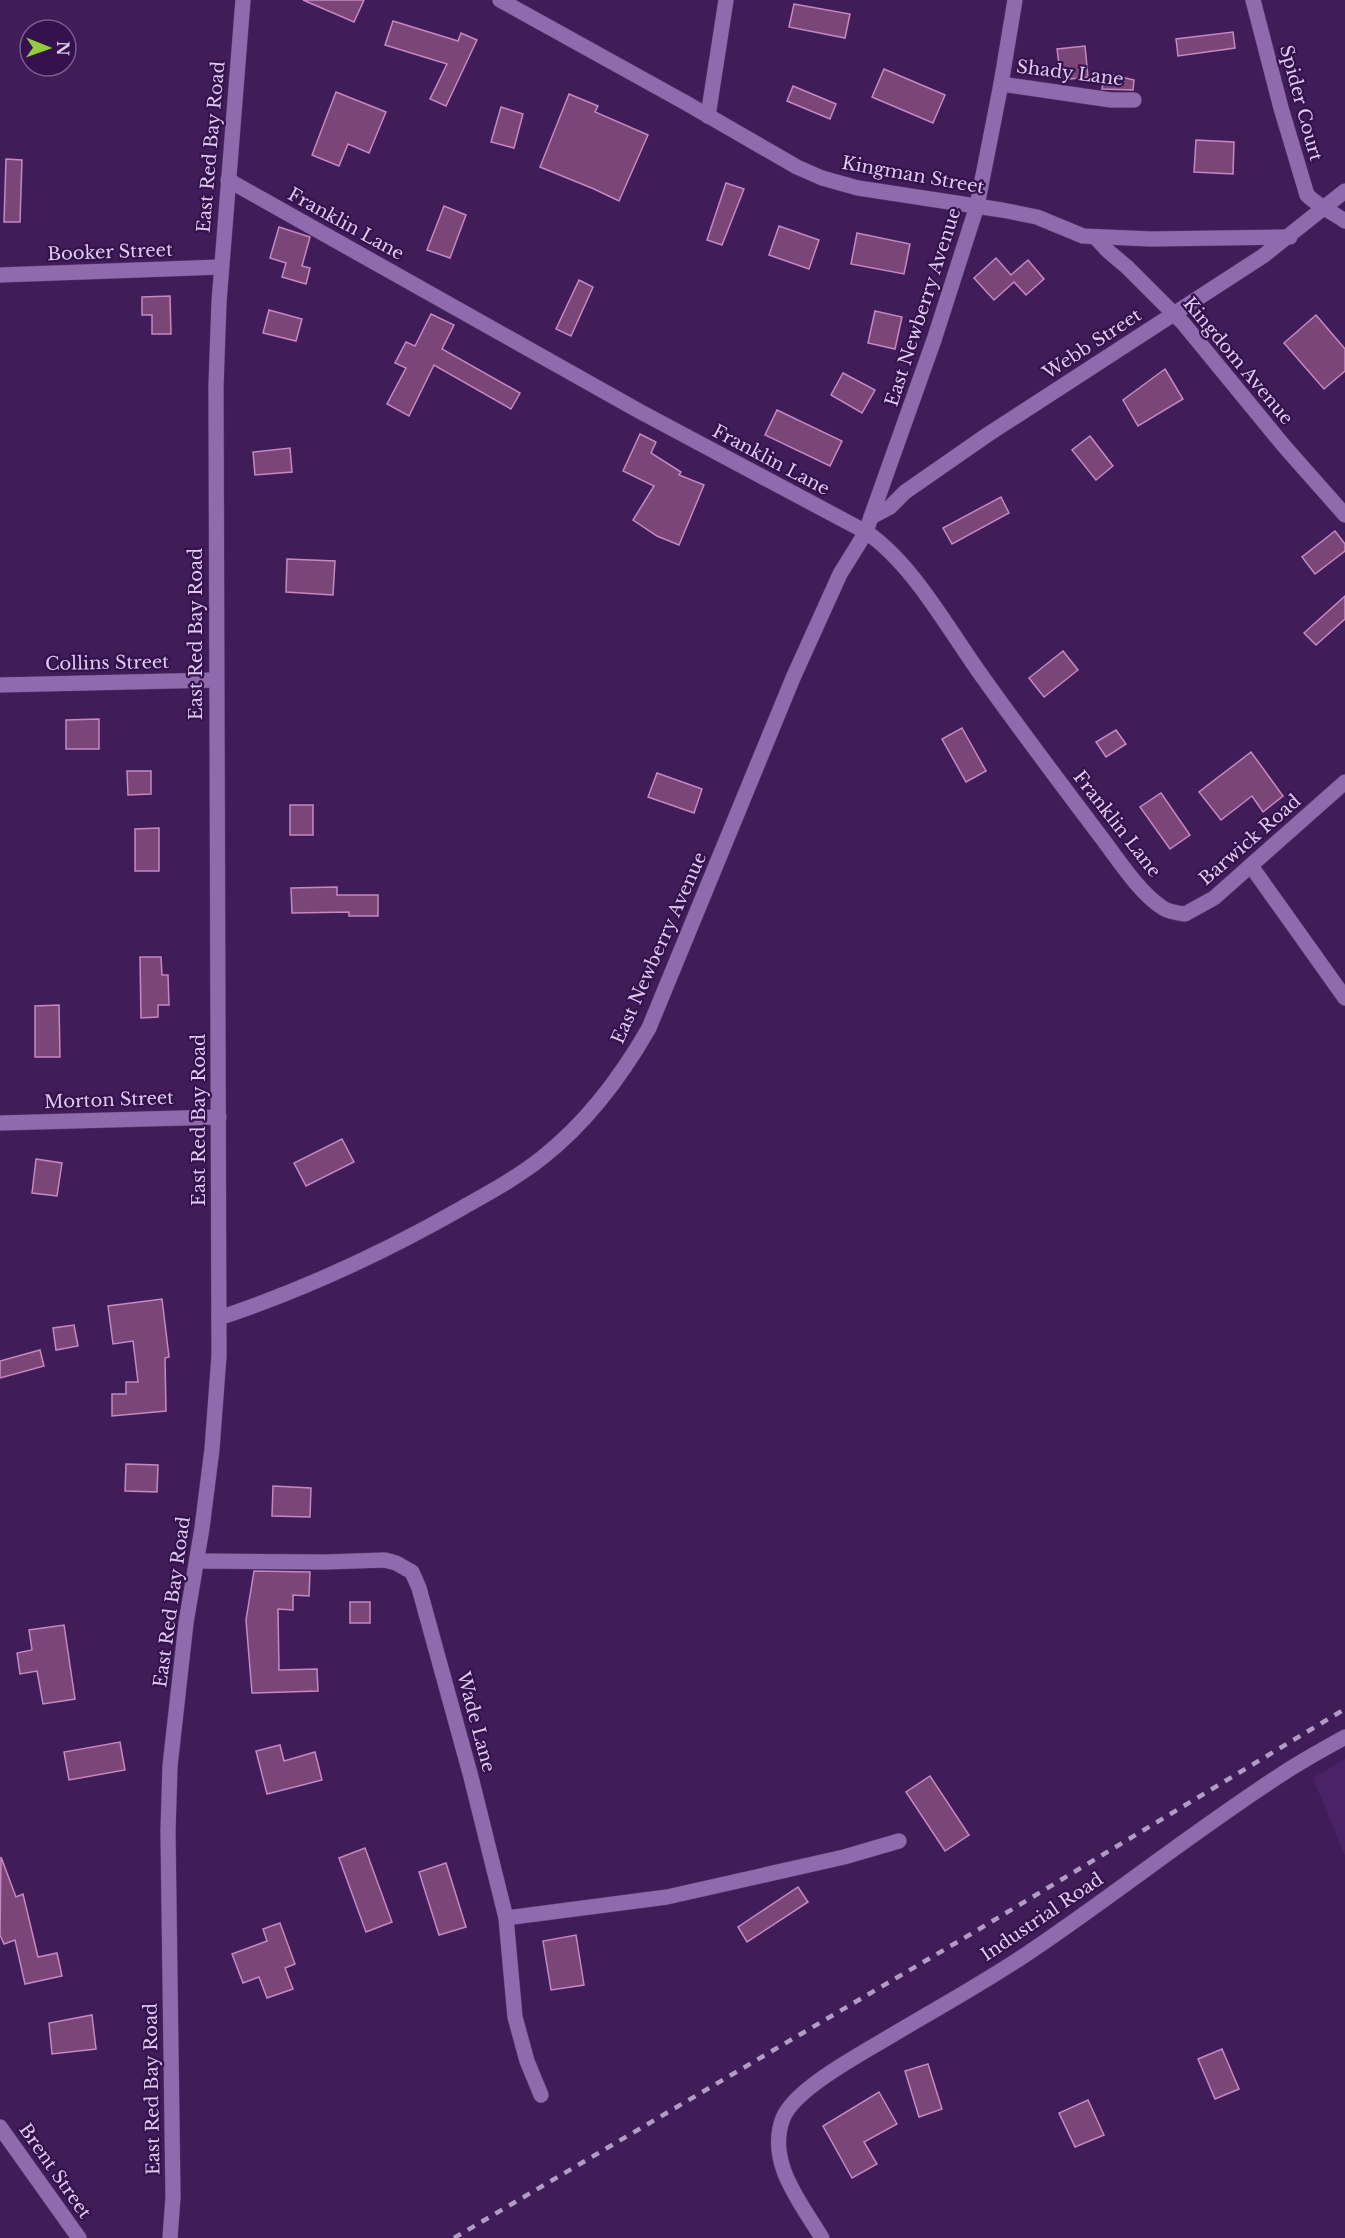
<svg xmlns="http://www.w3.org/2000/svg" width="1345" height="2238" viewBox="0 0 1345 2238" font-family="'Libre Baskerville',serif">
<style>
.built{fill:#4a2366}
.building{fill:#7a4678;stroke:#c588c2;stroke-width:1.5}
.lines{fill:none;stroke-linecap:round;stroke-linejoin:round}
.minor-casing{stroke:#5a3a6e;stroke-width:16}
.minor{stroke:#8f6bae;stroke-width:15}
.rail{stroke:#b29bc5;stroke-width:4.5;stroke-dasharray:8 8;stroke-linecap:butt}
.labels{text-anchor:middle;stroke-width:4.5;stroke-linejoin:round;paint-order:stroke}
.street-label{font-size:18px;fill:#decbef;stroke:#35114d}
</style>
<rect width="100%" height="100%" fill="#401d59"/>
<polygon class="built" points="1345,1759 1345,1856 1313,1778"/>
<g class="building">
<polygon points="303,0 364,0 354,22"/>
<polygon points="794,4 850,14 845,38 789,27"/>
<polygon points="393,21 458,41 461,33 477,40 446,106 430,99 447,64 385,45"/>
<polygon points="1233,32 1235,48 1178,56 1176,39"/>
<polygon points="1085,46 1088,77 1061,80 1057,49"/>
<polygon points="884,69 945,95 933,123 872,97"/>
<polygon points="1105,73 1134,80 1133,90 1102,89"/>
<polygon points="793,86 836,104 830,119 787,101"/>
<polygon points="336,92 386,112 369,153 348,144 339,166 312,155"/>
<polygon points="569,94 598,106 595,112 648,135 619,201 594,189 540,167"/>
<polygon points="501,107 523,114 514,148 491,142"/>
<polygon points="1196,140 1234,142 1233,174 1194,172"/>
<polygon points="6,159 22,160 20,222 4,222"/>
<polygon points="726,183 744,189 722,245 707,240"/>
<polygon points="444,206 466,215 450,258 427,250"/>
<polygon points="779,226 819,240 809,269 769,255"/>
<polygon points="279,227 310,237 302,266 310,268 306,284 282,277 286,263 270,258"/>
<polygon points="857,233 910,244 904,274 851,264"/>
<polygon points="996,258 1011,275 1028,260 1044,279 1026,295 1014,282 994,300 974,278"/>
<polygon points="579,280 593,287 571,336 556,329"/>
<polygon points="170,296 171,334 152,334 152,315 142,315 142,297"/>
<polygon points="269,310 302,319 296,341 263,333"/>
<polygon points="875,311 902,317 895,349 868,343"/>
<polygon points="431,314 454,325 442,349 520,393 511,409 434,365 409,416 387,404 406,368 395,363 406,342 415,346"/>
<polygon points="1316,315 1345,349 1345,371 1324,389 1284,343"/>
<polygon points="1165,369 1183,399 1138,426 1123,400"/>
<polygon points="843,373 875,390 862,413 831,395"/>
<polygon points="777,410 842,441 830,466 765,435"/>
<polygon points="640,434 656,442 651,453 681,472 679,475 704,485 679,545 657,536 633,520 654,486 623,471"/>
<polygon points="1090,436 1113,466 1096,480 1072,450"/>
<polygon points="290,448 292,472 255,475 253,452"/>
<polygon points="1001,497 1009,513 952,544 943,528"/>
<polygon points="1335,531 1345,544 1345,551 1315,574 1302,557"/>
<polygon points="287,559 335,561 333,595 286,592"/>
<polygon points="1345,596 1345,619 1316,645 1304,633"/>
<polygon points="1063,651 1078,670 1044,697 1029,678"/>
<polygon points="99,719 99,749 66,749 66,720"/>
<polygon points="962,728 986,771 966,782 942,739"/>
<polygon points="1116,730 1126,744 1106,757 1096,742"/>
<polygon points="1251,752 1283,796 1263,812 1252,796 1221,820 1199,792"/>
<polygon points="127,771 151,771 151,794 128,795"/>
<polygon points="657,773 702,789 694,813 648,797"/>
<polygon points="1161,793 1190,835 1170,849 1140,807"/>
<rect x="290" y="805" width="23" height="30"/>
<polygon points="159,828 159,871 135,871 135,829"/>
<polygon points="337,887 337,895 378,895 378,916 349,916 349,912 292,913 291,888"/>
<polygon points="140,957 161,957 162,975 168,975 169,1005 158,1005 158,1017 141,1018"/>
<polygon points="59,1005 60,1057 35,1057 35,1006"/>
<polygon points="342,1139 354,1162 306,1186 294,1163"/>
<polygon points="36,1159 62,1163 57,1196 32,1193"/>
<polygon points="162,1299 169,1357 165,1358 166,1411 112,1416 112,1394 126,1394 126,1382 138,1382 133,1341 113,1344 108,1306"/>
<polygon points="74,1325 78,1346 56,1350 53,1328"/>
<polygon points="40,1350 44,1366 0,1378 0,1361"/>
<polygon points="126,1464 158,1465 157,1492 125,1491"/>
<polygon points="273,1486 311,1488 310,1517 272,1516"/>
<polygon points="254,1571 310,1572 309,1596 293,1595 293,1610 278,1609 279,1670 317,1669 318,1691 252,1693 246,1620"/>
<rect x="350" y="1602" width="20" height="21"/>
<polygon points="64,1625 75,1699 43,1704 37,1671 20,1674 17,1653 32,1650 29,1630"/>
<polygon points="120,1742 125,1770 69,1780 64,1752"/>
<polygon points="280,1745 284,1761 315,1752 322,1780 267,1794 256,1751"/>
<polygon points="930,1776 969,1835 945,1851 906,1792"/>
<polygon points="365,1848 392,1922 366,1932 339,1858"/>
<polygon points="1,1857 16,1897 23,1894 38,1957 57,1953 62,1976 25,1984 15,1940 4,1944 0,1935"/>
<polygon points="446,1863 466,1927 439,1935 419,1872"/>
<polygon points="798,1887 808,1902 747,1942 738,1927"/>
<polygon points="280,1923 295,1964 285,1968 293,1989 267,1998 259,1977 243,1983 232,1954 267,1941 263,1929"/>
<polygon points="576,1935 584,1985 551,1990 543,1941"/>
<polygon points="92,2015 96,2049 52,2054 49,2023"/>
<polygon points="1222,2049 1239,2089 1215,2099 1198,2059"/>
<polygon points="928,2064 942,2109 919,2117 905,2071"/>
<polygon points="879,2092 897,2124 864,2142 877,2164 852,2178 823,2126"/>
<polygon points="1088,2100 1104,2135 1075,2147 1059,2113"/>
</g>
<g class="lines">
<g class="minor-casing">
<g id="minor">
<polyline points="500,0 686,103 797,167 822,178 858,188 1002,210 1037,217 1083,236 1151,239 1290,237"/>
<path d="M 1253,0 L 1281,108 L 1307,195 C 1318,206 1332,212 1345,221"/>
<polyline points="1001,84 1111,100 1134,100"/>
<polyline points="708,116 726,0"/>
<path d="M 228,180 L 639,411 L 866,532 C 912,563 947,627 979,672 C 1018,727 1058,780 1098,833 C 1116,856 1138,892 1163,908 C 1169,912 1177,913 1185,914 L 1214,898 L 1345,782"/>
<polyline points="1095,237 1108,251 1127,267 1183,323 1284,446 1345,515"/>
<polyline points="0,275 221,267"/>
<polyline points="871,517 934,340 977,206 1001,84 1015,0"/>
<polyline points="0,685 215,680"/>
<polyline points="1251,866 1345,998"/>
<polyline points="0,1123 219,1117"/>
<path d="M 219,1318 C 303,1290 385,1252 462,1208 C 490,1192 518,1177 543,1157 C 587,1122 621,1077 649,1028 L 793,678 L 840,574 L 866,532 L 871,517 L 890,507 L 905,492 L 987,435 L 1263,256 L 1345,191"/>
<polyline points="197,1561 325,1562 385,1560 396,1563 412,1572 419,1588 471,1777 506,1918 515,2017 527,2061 541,2095"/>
<polyline points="506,1918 667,1897 844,1857 899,1841"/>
<polyline points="0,2127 79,2238"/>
<polyline points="170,2238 173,2197 168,1831 170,1766 186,1623 202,1528 212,1449 219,1356 216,386 219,302 243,0"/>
<path d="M 822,2238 C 801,2203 766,2162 783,2118 C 795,2088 866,2051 894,2034 C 941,2006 989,1980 1034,1949 C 1118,1892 1197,1829 1282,1774 C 1303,1760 1324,1749 1345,1737"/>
</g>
</g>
<use href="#minor" class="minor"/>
<polyline class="rail" points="454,2238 971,1934 1345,1709"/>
</g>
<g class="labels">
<g class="street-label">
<text transform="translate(1070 73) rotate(7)" y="6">Shady Lane</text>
<text transform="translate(1301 103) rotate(75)" y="6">Spider Court</text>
<text transform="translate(211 147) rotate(-85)" y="6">East Red Bay Road</text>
<text transform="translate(913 175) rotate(10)" y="6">Kingman Street</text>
<text transform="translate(346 224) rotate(29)" y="6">Franklin Lane</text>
<text transform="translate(110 252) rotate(-2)" y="6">Booker Street</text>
<text transform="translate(923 307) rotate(-72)" y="6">East Newberry Avenue</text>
<text transform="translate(1092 344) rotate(-33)" y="6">Webb Street</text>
<text transform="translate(1238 361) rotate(50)" y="6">Kingdom Avenue</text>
<text transform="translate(771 460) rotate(28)" y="6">Franklin Lane</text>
<text transform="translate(196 634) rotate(-90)" y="6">East Red Bay Road</text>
<text transform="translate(107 663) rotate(-1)" y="6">Collins Street</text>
<text transform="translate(1117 824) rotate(52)" y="6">Franklin Lane</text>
<text transform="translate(1250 840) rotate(-41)" y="6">Barwick Road</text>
<text transform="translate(659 948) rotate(-66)" y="6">East Newberry Avenue</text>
<text transform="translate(109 1100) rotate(-2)" y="6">Morton Street</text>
<text transform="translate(199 1120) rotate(-90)" y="6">East Red Bay Road</text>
<text transform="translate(172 1602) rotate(-82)" y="6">East Red Bay Road</text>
<text transform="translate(476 1722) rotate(75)" y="6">Wade Lane</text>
<text transform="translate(1042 1917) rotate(-34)" y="6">Industrial Road</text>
<text transform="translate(152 2089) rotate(-91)" y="6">East Red Bay Road</text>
<text transform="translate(55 2171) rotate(55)" y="6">Brent Street</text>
</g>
</g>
<g transform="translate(48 48) rotate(91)"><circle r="28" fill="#35114d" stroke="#795b8e" stroke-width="1.5"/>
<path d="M0-4.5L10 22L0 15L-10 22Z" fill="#95cc3b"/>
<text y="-9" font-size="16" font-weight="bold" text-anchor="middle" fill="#decbef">N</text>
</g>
</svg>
